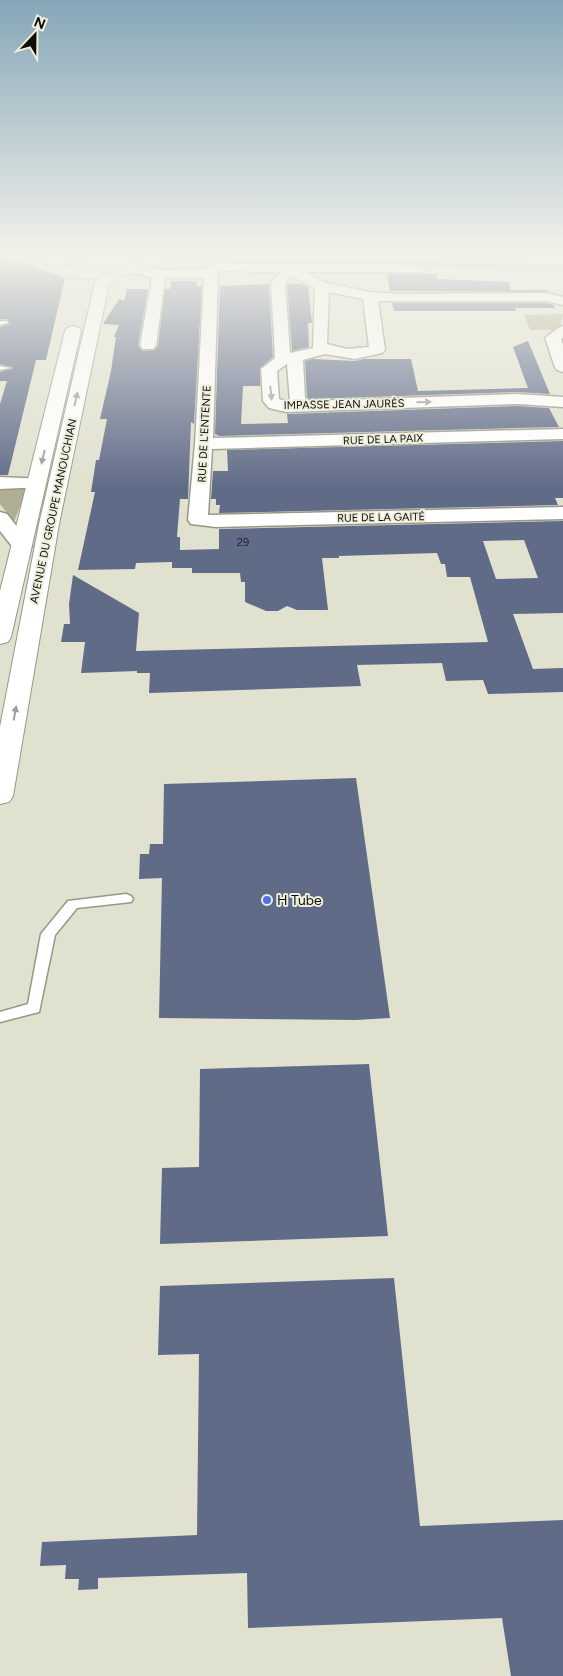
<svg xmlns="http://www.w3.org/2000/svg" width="563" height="1676" viewBox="0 0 563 1676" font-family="Figtree,sans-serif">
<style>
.green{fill:#b0af94}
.building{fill:#606b88;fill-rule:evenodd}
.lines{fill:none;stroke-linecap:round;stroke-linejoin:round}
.service-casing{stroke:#979787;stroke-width:3}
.minor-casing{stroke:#979787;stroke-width:3}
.tertiary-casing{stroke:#979787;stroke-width:2}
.secondary-casing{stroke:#979787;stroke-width:2}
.service{fill:#fff;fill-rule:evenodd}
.minor{fill:#fff;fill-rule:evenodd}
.tertiary{fill:#fff;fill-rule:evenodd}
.secondary{fill:#e8e6ca;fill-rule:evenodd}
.oneway{fill:#9f9e9c}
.poi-dot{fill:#516fe4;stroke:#eed;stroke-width:2}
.labels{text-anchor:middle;stroke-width:4;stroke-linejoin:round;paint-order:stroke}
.far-street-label{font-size:11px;fill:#0e0d08;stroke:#eed}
.number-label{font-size:11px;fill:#222428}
.poi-label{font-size:14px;fill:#0e0d08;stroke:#eed;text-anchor:start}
</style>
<rect width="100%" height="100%" fill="#e1e1d0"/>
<g class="green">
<polygon points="310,253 563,253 563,255"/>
<polygon points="283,262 563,263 563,271 284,264"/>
<polygon points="563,314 559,330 530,330 524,315"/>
<polygon points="0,488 27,488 14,522 0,504"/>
</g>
<g class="building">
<polygon points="0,261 27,264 65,278 46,360 36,360 8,475 0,475 0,404 7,381 0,381 0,372 13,368 0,364 0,327 10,324 7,319 0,319"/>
<polygon points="387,274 437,274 437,279 509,282 510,290 547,290 548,292 390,291"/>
<path d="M 171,281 L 197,281 L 196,286 L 202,286 L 194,424 L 191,422 L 188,499 L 180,499 L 177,537 L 180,537 L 180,550 L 219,549 L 219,529 L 563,521 L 563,613 L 513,614 L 533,669 L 563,668 L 563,692 L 488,694 L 483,680 L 446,681 L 442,663 L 357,665 L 361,686 L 149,693 L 150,673 L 137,673 L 137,671 L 81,673 L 85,642 L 61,642 L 64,624 L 70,624 L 69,604 L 73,575 L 139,613 L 136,651 L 488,642 L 470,577 L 447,577 L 445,564 L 441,564 L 437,553 L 339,556 L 339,558 L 322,558 L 328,610 L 297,610 L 287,606 L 278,611 L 266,611 L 245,602 L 245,582 L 241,582 L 240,573 L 192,573 L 192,568 L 172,568 L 172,562 L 136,563 L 135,569 L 78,570 L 95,492 L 91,492 L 96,460 L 99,460 L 107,419 L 100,419 L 111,371 L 116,337 L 114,337 L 119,325 L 103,324 L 119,299 L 124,301 L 127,289 L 148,289 L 138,346 L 143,351 L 154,350 L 158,346 L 165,289 L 170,289 ZM 524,540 L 538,578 L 496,579 L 483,541 Z"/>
<polygon points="269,284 273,357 260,368 260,386 243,386 241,424 288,423 287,414 518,406 549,408 559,427 219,436 215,434 220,286"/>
<polygon points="287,284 302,284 308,287 312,323 308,323 309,347 292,351"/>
<polygon points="392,303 546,303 554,305 555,308 515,308 516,311 394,311"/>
<polygon points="528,341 550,394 518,392 310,399 307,397 305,361 313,359 355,361 364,359 411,359 418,391 528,388 513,347"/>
<polygon points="563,441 563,498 555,498 558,505 219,513 220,505 216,505 216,499 211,499 213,471 228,471 227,450"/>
<polygon points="356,778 390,1018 356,1020 159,1018 162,878 139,879 140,854 149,854 150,844 163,844 164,784"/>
<polygon points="369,1064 388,1236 160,1244 162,1168 199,1167 200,1069"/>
<polygon points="394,1278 420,1526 563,1520 563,1676 511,1676 502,1618 248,1628 247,1573 98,1578 98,1589 78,1590 79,1579 65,1579 66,1565 40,1566 42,1542 197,1535 199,1354 158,1355 160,1286"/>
</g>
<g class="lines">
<g class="service-casing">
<g id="service">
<polygon points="0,321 7,321 8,323 0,325"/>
<polygon points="0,366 11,368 0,370"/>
<polygon points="126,894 131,896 133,899 131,902 77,908 55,935 39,1012 0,1022 0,1012 28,1004 41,934 68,901"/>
</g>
</g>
<g class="minor-casing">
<g id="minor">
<path d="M 218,263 L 419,265 L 426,269 L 424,272 L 306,272 L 326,283 L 370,292 L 401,294 L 546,293 L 563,297 L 563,305 L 546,301 L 378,301 L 385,350 L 382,353 L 355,359 L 325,354 L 303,360 L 305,398 L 310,401 L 518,394 L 563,397 L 563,407 L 518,404 L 286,412 L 269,408 L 263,401 L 261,369 L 275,358 L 271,282 L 281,272 L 220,271 L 216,273 L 218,276 L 213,438 L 563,429 L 563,439 L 212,449 L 208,515 L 563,507 L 563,519 L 216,527 L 191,524 L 188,520 L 195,444 L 204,278 L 165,278 L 156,346 L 153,349 L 143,349 L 140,346 L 152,277 L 129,272 L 127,269 L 134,265 L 159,270 L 202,269 ZM 292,276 L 315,288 L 313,348 L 290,353 L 285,283 ZM 329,292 L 363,299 L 369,347 L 347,349 L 327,344 ZM 287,364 L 290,402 L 279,399 L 277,371 Z"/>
<polygon points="563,326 563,338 561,339 563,345 563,372 557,370 555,367 545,338 558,328"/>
<polygon points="0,477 44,479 46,483 44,487 0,489"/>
<polygon points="0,512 7,514 29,542 32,546 29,550 22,552 15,550 0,531"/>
</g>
</g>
<g class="tertiary-casing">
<g id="tertiary">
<polygon points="111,271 116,272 118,275 109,284 59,524 13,796 9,802 0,804 0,727 39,524 95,282 106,272"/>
<polygon points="73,326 79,328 81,331 11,637 8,642 0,644 0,591 65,331 67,328"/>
</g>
</g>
<g class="secondary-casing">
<path id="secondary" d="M 0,253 L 51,256 L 49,253 L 563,256 L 563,264 L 159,260 L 158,264 C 127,276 96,284 63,275 C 57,274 50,272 46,267 L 48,264 L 0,259 ZM 83,258 L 145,259 C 116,270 88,275 59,264 L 82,263 L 84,260 Z"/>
</g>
<use href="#service" class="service"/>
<use href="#minor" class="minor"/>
<use href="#tertiary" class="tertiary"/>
<use href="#secondary" class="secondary"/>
</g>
<defs><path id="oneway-solid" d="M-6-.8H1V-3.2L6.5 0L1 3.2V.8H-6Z" transform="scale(1.25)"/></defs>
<g class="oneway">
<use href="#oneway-solid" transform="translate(271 393) rotate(84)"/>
<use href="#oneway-solid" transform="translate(76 399) rotate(-77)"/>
<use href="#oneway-solid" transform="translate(424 402) rotate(-1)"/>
<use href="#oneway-solid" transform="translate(43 457) rotate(103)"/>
<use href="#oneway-solid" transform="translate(15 713) rotate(-80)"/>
</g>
<linearGradient id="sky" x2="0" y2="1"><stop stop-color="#86a6b8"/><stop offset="0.52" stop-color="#f2f2ea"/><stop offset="1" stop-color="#f2f2ea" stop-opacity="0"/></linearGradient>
<rect width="563" height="488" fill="url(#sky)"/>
<circle class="poi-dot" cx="267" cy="900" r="5"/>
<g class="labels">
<g class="far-street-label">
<text transform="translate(344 404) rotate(-1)" y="4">IMPASSE JEAN JAURÈS</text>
<text transform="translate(204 434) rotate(-87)" y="4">RUE DE L'ENTENTE</text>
<text transform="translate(383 439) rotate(-2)" y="4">RUE DE LA PAIX</text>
<text transform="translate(53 511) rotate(-78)" y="4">AVENUE DU GROUPE MANOUCHIAN</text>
<text transform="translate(381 517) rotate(-1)" y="4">RUE DE LA GAITÉ</text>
</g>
<g class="number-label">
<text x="243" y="546">29</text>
</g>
<g class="poi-label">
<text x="277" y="905">H Tube</text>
</g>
</g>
<g transform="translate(35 35) rotate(22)" stroke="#eeeedd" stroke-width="4" paint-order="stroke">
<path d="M0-4L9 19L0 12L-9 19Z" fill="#0e0d08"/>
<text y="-8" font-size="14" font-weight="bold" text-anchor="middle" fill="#0e0d08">N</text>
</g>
</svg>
